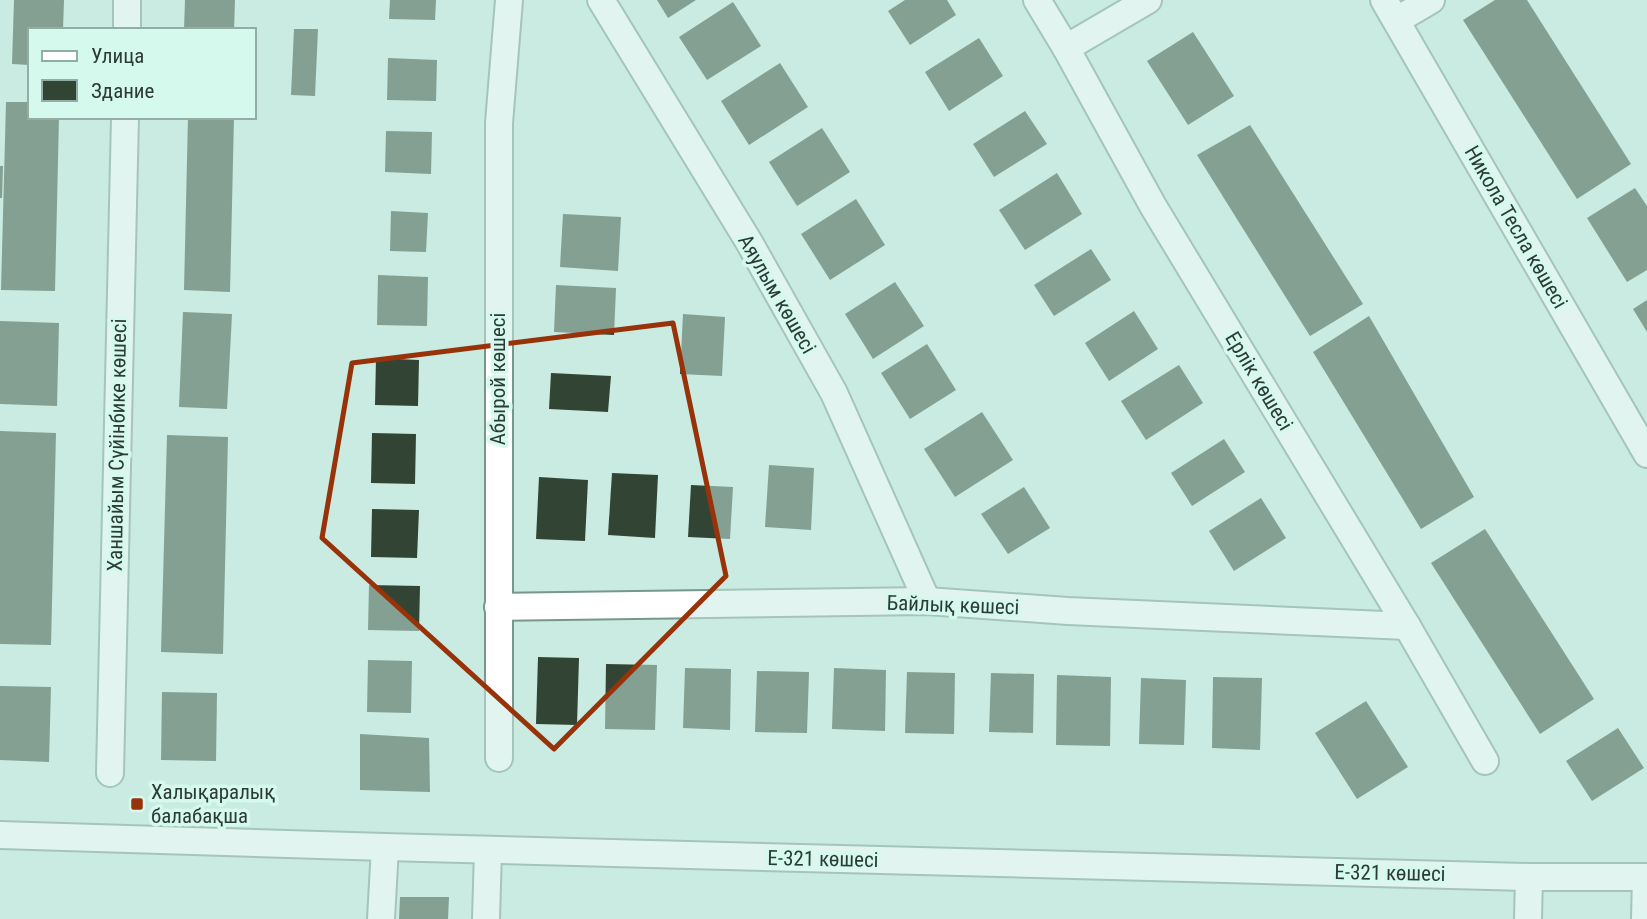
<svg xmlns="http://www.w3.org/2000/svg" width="1647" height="919" viewBox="0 0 1647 919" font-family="'Roboto Condensed',sans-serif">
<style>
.building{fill:#324534}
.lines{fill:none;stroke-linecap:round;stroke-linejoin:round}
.minor-casing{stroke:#77978d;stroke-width:30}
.minor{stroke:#fff;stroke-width:26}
.marked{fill:none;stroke:#983209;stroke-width:5;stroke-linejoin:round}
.poi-dot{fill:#983209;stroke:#d6f9ee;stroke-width:2.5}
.labels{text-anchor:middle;stroke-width:7;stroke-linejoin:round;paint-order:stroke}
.street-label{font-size:21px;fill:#2d3b37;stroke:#d6f9ee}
.poi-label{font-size:21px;fill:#2d3b37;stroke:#d6f9ee;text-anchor:start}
</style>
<rect width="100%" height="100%" fill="#c9ebe1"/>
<g class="building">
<polygon points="14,0 64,0 63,30 30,30 30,65 12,64"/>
<polygon points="185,0 235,0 234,30 184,30"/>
<polygon points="390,0 436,0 435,20 389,19"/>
<polygon points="657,0 696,0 668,18"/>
<polygon points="905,0 947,0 956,15 910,45 888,11"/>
<polygon points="1495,0 1527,0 1631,164 1577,199 1463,20"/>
<polygon points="733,2 761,46 707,80 679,37"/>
<polygon points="294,29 318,29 315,96 291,95"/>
<polygon points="1193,32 1234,96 1188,125 1147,61"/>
<polygon points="979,38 1003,76 949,111 925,72"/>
<polygon points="388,58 437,60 436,101 387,100"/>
<polygon points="780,63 808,107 749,145 721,101"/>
<polygon points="6,102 30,102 30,117 59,117 55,291 1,290"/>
<polygon points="1025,111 1047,144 994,177 973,144"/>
<polygon points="188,117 234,117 230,292 184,290"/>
<polygon points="1250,125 1363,304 1310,336 1197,155"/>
<polygon points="822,128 850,172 797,206 769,162"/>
<polygon points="386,131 432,132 431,174 385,172"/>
<polygon points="0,166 3,166 2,198 0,198"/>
<polygon points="1057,173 1082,214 1025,250 999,210"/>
<polygon points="1635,188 1647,206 1647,270 1627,282 1587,218"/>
<polygon points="856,199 885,245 830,280 801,234"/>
<polygon points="391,211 428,213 426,252 390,251"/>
<polygon points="563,214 621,217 618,271 560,267"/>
<polygon points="1091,249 1111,280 1054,316 1034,285"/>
<polygon points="378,275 428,277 427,326 377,325"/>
<polygon points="895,282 924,326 873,359 845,314"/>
<polygon points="556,285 616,288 614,335 554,332"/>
<polygon points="1647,300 1647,332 1633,309"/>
<polygon points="1134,311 1158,349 1109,381 1085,343"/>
<polygon points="183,312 232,314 227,409 179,407"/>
<polygon points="683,314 725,317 722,376 680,374"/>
<polygon points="1369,316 1474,497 1421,529 1313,352"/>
<polygon points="0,321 59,323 57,406 0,404"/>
<polygon points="927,344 956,390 910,419 881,373"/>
<polygon points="376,358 419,360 418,406 375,405"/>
<polygon points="1179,365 1203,403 1146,440 1121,401"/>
<polygon points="551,373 611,376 608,412 549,409"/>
<polygon points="982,412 1013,460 955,497 924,449"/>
<polygon points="0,431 56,433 51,645 0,644"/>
<polygon points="372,433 416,434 415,484 371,483"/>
<polygon points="167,435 228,437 223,654 161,652"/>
<polygon points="1224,439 1245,472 1192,506 1171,473"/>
<polygon points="769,465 814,468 811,530 765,527"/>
<polygon points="612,473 658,475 655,538 608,535"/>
<polygon points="539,477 588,480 585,541 536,539"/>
<polygon points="691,485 733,487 730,539 688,537"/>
<polygon points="1024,487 1050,528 1008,554 981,514"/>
<polygon points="1261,498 1286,538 1234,571 1209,531"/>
<polygon points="372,509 419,510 417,558 371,557"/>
<polygon points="1485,529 1594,699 1540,734 1431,563"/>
<polygon points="369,585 420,586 419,631 368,630"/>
<polygon points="538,657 579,658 577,725 536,724"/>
<polygon points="368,660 412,661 411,713 367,712"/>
<polygon points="606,664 657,665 655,730 605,729"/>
<polygon points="685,668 731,669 730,730 683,728"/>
<polygon points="834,668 886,670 885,731 832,729"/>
<polygon points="757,671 809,672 807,733 755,732"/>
<polygon points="907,672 955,673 954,734 905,733"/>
<polygon points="991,673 1034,674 1033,733 989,732"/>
<polygon points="1057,675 1111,677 1110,746 1056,745"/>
<polygon points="1213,677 1262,678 1260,750 1212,748"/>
<polygon points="1141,678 1186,680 1184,745 1139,744"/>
<polygon points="0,686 51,687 49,762 0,760"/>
<polygon points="162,692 217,693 216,761 161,760"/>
<polygon points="1366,701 1408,767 1357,799 1315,733"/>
<polygon points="1618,728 1644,768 1592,801 1566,761"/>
<polygon points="360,734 429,738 430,792 360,790"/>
<polygon points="400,897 449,897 448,919 399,919"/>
</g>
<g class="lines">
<g class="minor-casing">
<g id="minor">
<polyline points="601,0 749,242 834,393 927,601"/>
<polyline points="1037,0 1066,48 1153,206 1407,626 1485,761"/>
<polyline points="1384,0 1647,454"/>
<polyline points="1397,20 1431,0"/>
<polyline points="127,30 127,0"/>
<polyline points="1066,48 1148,0"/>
<polyline points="498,607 927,601 1068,611 1407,626"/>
<polyline points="499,758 499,123 509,0"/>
<polyline points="110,773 125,117"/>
<polyline points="0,835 385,847 1529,877 1647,877"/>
<polyline points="381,919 385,847"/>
<polyline points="486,919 488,850"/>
<polyline points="1528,919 1529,877"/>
<polyline points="1645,919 1646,877"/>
</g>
</g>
<use href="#minor" class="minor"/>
</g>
<path d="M0 0H1647V919H0ZM 673,323 L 726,576 L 554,749 L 322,538 L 352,363 Z" fill="#c9ebe1" fill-opacity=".55" fill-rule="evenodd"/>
<path class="marked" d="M 673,323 L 726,576 L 554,749 L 322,538 L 352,363 Z"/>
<rect class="poi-dot" x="130" y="797" width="14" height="14" rx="3.5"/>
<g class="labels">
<g class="street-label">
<text transform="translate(1516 227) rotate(60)" y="7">Никола Тесла көшесі</text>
<text transform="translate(777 294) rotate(60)" y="7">Аяулым көшесі</text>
<text transform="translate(498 379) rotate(-90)" y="7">Абырой көшесі</text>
<text transform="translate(1259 381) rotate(59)" y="7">Ерлік көшесі</text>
<text transform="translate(117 445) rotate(-89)" y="7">Ханшайым Сүйінбике көшесі</text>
<text transform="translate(953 605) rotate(2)" y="7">Байлық көшесі</text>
<text transform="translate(823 859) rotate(1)" y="7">Е-321 көшесі</text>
<text transform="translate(1390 873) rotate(1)" y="7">Е-321 көшесі</text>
</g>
<g class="poi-label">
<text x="151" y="799">Халықаралық<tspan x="151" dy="24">балабақша</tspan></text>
</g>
</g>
<rect x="28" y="28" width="228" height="91" fill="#d6f9ee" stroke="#92ada5" stroke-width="2"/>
<rect x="42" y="51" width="35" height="10" fill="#ffffff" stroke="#92ada5" stroke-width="2"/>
<text x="91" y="63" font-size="21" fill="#2d3b37">Улица</text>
<rect x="42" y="80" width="35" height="21" fill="#324534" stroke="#92ada5" stroke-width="2"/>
<text x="91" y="98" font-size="21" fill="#2d3b37">Здание</text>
</svg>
